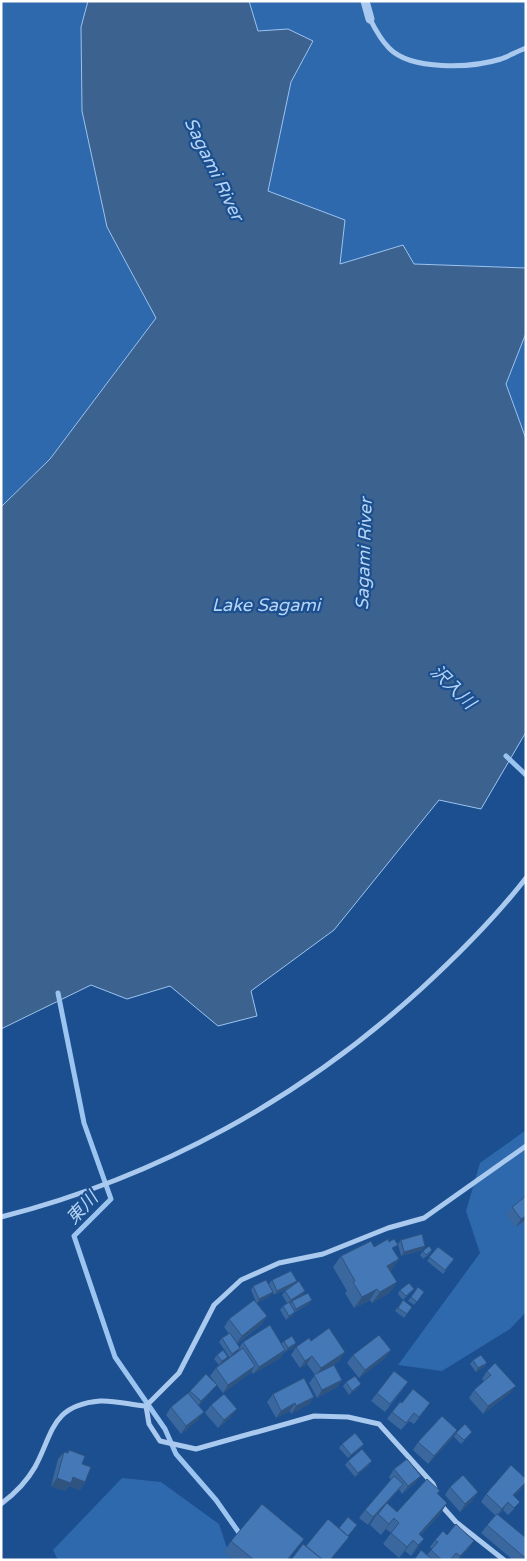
<svg xmlns="http://www.w3.org/2000/svg" width="527" height="1561" viewBox="0 0 527 1561" font-family="'Varela Round','Noto Sans JP',sans-serif">
<style>
.green{fill:#2e69ad}
.water{fill:#3c6290;stroke:#9cc4f0}
.lines{fill:none;stroke-linecap:round;stroke-linejoin:round}
.stream{stroke:#9cc4f0;stroke-width:5}
.minor{stroke:#a9c9ee;stroke-width:5}
.tertiary{stroke:#a9c9ee;stroke-width:9}
.wall{fill:#3a679d}
.shaded-wall{fill:#305480}
.building{fill:#4478b7;stroke:#305480}
.labels{text-anchor:middle;stroke-width:4.5;stroke-linejoin:round;paint-order:stroke}
.water-label{font-size:18px;font-style:italic;fill:#b5d3f5;stroke:#1b4f8f}
</style>
<rect width="100%" height="100%" fill="#1b4f8f"/>
<g class="green">
<polygon points="1,1 88,1 81,27 82,111 107,227 156,318 50,459 1,507"/>
<polygon points="249,1 526,1 526,268 414,264 403,245 340,264 345,220 268,192 291,82 313,41 258,31"/>
<polygon points="526,333 526,439 506,384"/>
<polygon points="526,1130 526,1312 510,1329 442,1371 398,1365 480,1253 466,1211 480,1163"/>
<polygon points="122,1478 161,1482 219,1524 231,1560 58,1560 53,1550"/>
</g>
<polygon class="water" points="88,1 249,1 258,31 288,29 313,41 291,82 268,191 345,220 340,264 403,245 414,264 526,268 526,333 506,384 526,439 526,732 481,809 439,800 334,930 251,991 257,1016 218,1026 170,986 127,999 91,985 1,1029 1,507 50,459 156,318 107,227 82,111 81,27"/>
<g class="lines">
<g class="stream">
<polyline points="506,756 526,775"/>
<polyline points="58,993 84,1123 111,1199 74,1236 115,1357 165,1429 176,1454 216,1500 242,1537"/>
</g>
<g class="minor">
<path d="M 370,19 C 375,29 381,40 389,48 C 411,71 472,68 501,59 C 509,56 518,51 526,48"/>
<path d="M 1,1217 C 159,1177 303,1097 422,988 C 459,954 495,918 526,878"/>
<polyline points="146,1406 179,1373 214,1305 241,1280 279,1263 323,1254 388,1228 424,1218 526,1146"/>
<polyline points="146,1406 149,1424 160,1441 196,1449 314,1416 348,1417 379,1424 433,1484 436,1491"/>
<path d="M 1,1504 C 13,1495 27,1481 35,1467 C 53,1434 51,1405 100,1401 C 114,1400 131,1405 146,1406"/>
<polyline points="440,1504 456,1522 504,1560"/>
</g>
<polyline class="tertiary" points="365,1 370,19"/>
</g>
<g class="wall">
<polygon points="512,1207 526,1219 516,1227 506,1215"/>
<polygon points="401,1240 425,1246 422,1250 401,1256 398,1244"/>
<polygon points="374,1247 394,1251 399,1259 390,1271 397,1282 389,1293 372,1303 370,1300 354,1308 345,1293 347,1291 333,1267 341,1256"/>
<polygon points="438,1247 454,1259 443,1274 427,1261"/>
<polygon points="432,1250 429,1254 423,1259 420,1255 423,1251"/>
<polygon points="272,1280 297,1281 295,1284 303,1295 290,1303 290,1304 292,1301 309,1304 295,1312 292,1316 286,1320 280,1310 283,1306 287,1303 282,1295 285,1291 289,1288 274,1295 269,1284"/>
<polygon points="253,1286 270,1296 257,1303 267,1316 262,1324 237,1344 239,1348 243,1342 281,1344 284,1341 294,1347 285,1352 285,1351 280,1358 253,1374 251,1371 250,1373 223,1393 210,1376 216,1368 239,1351 239,1350 230,1358 219,1342 222,1338 229,1334 224,1327 229,1319 256,1302 251,1290"/>
<polygon points="418,1287 424,1292 414,1305 408,1301"/>
<polygon points="414,1289 403,1300 398,1294 400,1290"/>
<polygon points="403,1300 412,1307 404,1318 395,1311"/>
<polygon points="311,1341 340,1360 327,1369 342,1380 337,1387 317,1398 309,1383 315,1375 307,1364 300,1368 291,1355 296,1347"/>
<polygon points="391,1350 385,1358 359,1378 347,1363 353,1355"/>
<polygon points="217,1355 228,1357 225,1361 219,1365 214,1359"/>
<polygon points="473,1360 487,1363 484,1367 476,1372 470,1364"/>
<polygon points="487,1371 510,1393 483,1414 469,1398 474,1390 484,1381 482,1379"/>
<polygon points="346,1382 358,1388 349,1395 343,1386"/>
<polygon points="403,1389 385,1412 371,1401 377,1393"/>
<polygon points="190,1391 211,1392 199,1405 199,1419 181,1434 166,1415 171,1407 189,1393"/>
<polygon points="273,1394 314,1397 309,1404 291,1414 290,1411 276,1418 267,1402"/>
<polygon points="402,1403 425,1410 414,1424 409,1421 401,1430 387,1419 392,1412"/>
<polygon points="211,1405 231,1417 218,1428 205,1413"/>
<polygon points="457,1430 452,1438 428,1464 413,1450 418,1442"/>
<polygon points="456,1433 469,1436 461,1444 454,1437"/>
<polygon points="342,1444 364,1444 361,1448 348,1458 339,1448"/>
<polygon points="69,1450 82,1464 85,1482 80,1490 69,1486 65,1491 51,1486 58,1459 64,1452 67,1453"/>
<polygon points="348,1461 369,1465 355,1477 345,1465"/>
<polygon points="394,1469 415,1483 402,1494 399,1489 387,1503 397,1512 438,1494 447,1503 440,1514 420,1536 424,1539 416,1550 411,1556 405,1551 399,1558 383,1544 391,1533 386,1529 381,1535 370,1525 377,1514 368,1525 359,1518 365,1510 391,1480 389,1477"/>
<polygon points="450,1487 473,1500 460,1512 445,1495"/>
<polygon points="522,1488 514,1496 514,1509 508,1515 503,1510 498,1515 526,1538 526,1556 522,1560 513,1560 481,1533 495,1515 481,1502 486,1494"/>
<polygon points="447,1535 469,1548 458,1560 414,1560 427,1555 432,1549 430,1547 435,1540"/>
<polygon points="304,1539 288,1560 233,1560 224,1552 231,1541"/>
</g>
<g class="shaded-wall">
<polygon points="526,1216 526,1219 516,1227 521,1219"/>
<polygon points="425,1246 422,1250 401,1256 404,1252"/>
<polygon points="399,1259 391,1271 379,1277 387,1266"/>
<polygon points="297,1281 294,1285 274,1295 277,1291"/>
<polygon points="397,1282 389,1293 372,1303 380,1292"/>
<polygon points="377,1289 370,1300 354,1308 362,1297"/>
<polygon points="305,1291 303,1295 288,1304 291,1300"/>
<polygon points="273,1292 270,1296 257,1303 259,1299"/>
<polygon points="312,1300 309,1304 293,1312 296,1309"/>
<polygon points="295,1312 292,1316 286,1320 289,1316"/>
<polygon points="267,1316 262,1324 236,1344 242,1336"/>
<polygon points="296,1343 294,1347 285,1352 288,1348"/>
<polygon points="240,1348 237,1352 230,1358 232,1354"/>
<polygon points="285,1350 280,1358 253,1374 259,1367"/>
<polygon points="391,1350 385,1358 359,1378 365,1370"/>
<polygon points="345,1352 340,1360 316,1376 321,1368"/>
<polygon points="312,1356 307,1364 300,1368 305,1361"/>
<polygon points="228,1357 225,1361 219,1365 222,1361"/>
<polygon points="487,1363 484,1367 476,1372 478,1368"/>
<polygon points="255,1366 250,1373 223,1393 228,1385"/>
<polygon points="342,1380 337,1387 317,1398 322,1390"/>
<polygon points="361,1384 358,1388 349,1395 352,1391"/>
<polygon points="217,1385 211,1392 196,1409 201,1401"/>
<polygon points="516,1386 510,1393 483,1414 488,1406"/>
<polygon points="314,1397 309,1404 291,1414 296,1406"/>
<polygon points="295,1403 290,1411 276,1418 281,1411"/>
<polygon points="237,1409 231,1417 218,1428 224,1420"/>
<polygon points="204,1412 199,1419 181,1434 186,1426"/>
<polygon points="457,1430 452,1438 428,1464 434,1456"/>
<polygon points="364,1444 361,1448 348,1458 351,1455"/>
<polygon points="372,1461 369,1465 355,1477 358,1473"/>
<polygon points="421,1476 415,1483 402,1494 408,1486"/>
<polygon points="73,1477 85,1482 80,1490 69,1486 65,1491 51,1486 57,1478"/>
<polygon points="526,1482 522,1488 508,1503 513,1495"/>
<polygon points="403,1484 397,1491 368,1525 373,1517"/>
<polygon points="478,1492 473,1500 460,1512 465,1504"/>
<polygon points="508,1502 503,1510 496,1516"/>
<polygon points="447,1503 440,1514 414,1542 419,1534"/>
<polygon points="394,1518 386,1529 381,1535 389,1524"/>
<polygon points="349,1537 331,1560 330,1560"/>
<polygon points="424,1539 416,1550 411,1556 418,1545"/>
<polygon points="413,1540 405,1551 399,1558 407,1547"/>
<polygon points="474,1541 469,1548 458,1560 460,1556"/>
</g>
<g class="building">
<polygon points="526,1196 526,1216 521,1219 512,1207"/>
<polygon points="422,1234 425,1246 404,1252 401,1240"/>
<polygon points="388,1239 389,1242 394,1239 398,1245 392,1248 399,1259 387,1266 397,1282 380,1292 377,1289 362,1297 353,1282 355,1281 341,1256 371,1241 374,1247"/>
<polygon points="429,1246 432,1250 426,1255 423,1251"/>
<polygon points="438,1247 454,1259 445,1270 429,1257"/>
<polygon points="291,1271 297,1281 277,1291 272,1280"/>
<polygon points="266,1280 273,1292 259,1299 253,1286"/>
<polygon points="299,1281 305,1291 291,1300 285,1291"/>
<polygon points="409,1283 414,1289 406,1296 400,1290"/>
<polygon points="418,1287 424,1292 417,1302 411,1297"/>
<polygon points="308,1293 312,1300 296,1309 292,1301"/>
<polygon points="254,1300 267,1316 242,1336 229,1319"/>
<polygon points="403,1300 412,1307 407,1314 398,1308"/>
<polygon points="289,1302 295,1312 289,1316 283,1306"/>
<polygon points="270,1325 285,1350 259,1367 243,1342"/>
<polygon points="329,1328 345,1352 321,1368 312,1356 305,1361 296,1347 309,1338 311,1341"/>
<polygon points="230,1333 240,1348 232,1354 222,1338"/>
<polygon points="379,1335 391,1350 365,1370 353,1355"/>
<polygon points="292,1336 296,1343 288,1348 284,1341"/>
<polygon points="243,1348 255,1366 228,1385 216,1368"/>
<polygon points="223,1350 228,1357 222,1361 217,1355"/>
<polygon points="481,1355 487,1363 478,1368 473,1360"/>
<polygon points="495,1363 516,1386 488,1406 474,1390 491,1375 487,1371"/>
<polygon points="334,1365 342,1380 322,1390 314,1375"/>
<polygon points="394,1371 408,1382 390,1404 377,1393"/>
<polygon points="206,1374 217,1385 201,1401 190,1391"/>
<polygon points="355,1376 361,1384 352,1391 346,1382"/>
<polygon points="304,1378 314,1397 296,1406 295,1403 281,1411 273,1394"/>
<polygon points="413,1389 430,1403 419,1417 414,1413 406,1423 392,1412 400,1402 402,1403"/>
<polygon points="188,1393 204,1412 186,1426 171,1407"/>
<polygon points="224,1394 237,1409 224,1420 211,1405"/>
<polygon points="442,1416 457,1430 434,1456 418,1442"/>
<polygon points="465,1424 472,1432 464,1440 456,1433"/>
<polygon points="355,1433 364,1444 351,1455 342,1444"/>
<polygon points="362,1449 372,1461 358,1473 348,1461"/>
<polygon points="69,1450 85,1456 82,1464 91,1467 85,1482 73,1477 71,1483 57,1478 64,1452 68,1453"/>
<polygon points="407,1459 421,1476 408,1486 394,1469"/>
<polygon points="511,1465 526,1479 526,1482 513,1495 520,1502 514,1508 508,1502 502,1509 486,1494"/>
<polygon points="463,1475 478,1492 465,1504 450,1487"/>
<polygon points="394,1476 403,1484 373,1517 365,1510"/>
<polygon points="427,1479 440,1491 437,1493 447,1503 419,1534 424,1539 418,1545 413,1540 407,1547 391,1533 399,1523 394,1518 389,1524 378,1514 387,1503 397,1512"/>
<polygon points="262,1504 304,1539 287,1560 254,1560 231,1541"/>
<polygon points="497,1514 526,1538 526,1554 524,1557 487,1525"/>
<polygon points="348,1517 357,1525 348,1536 339,1528"/>
<polygon points="328,1519 349,1537 330,1560 323,1560 306,1546"/>
<polygon points="456,1524 474,1541 460,1556 456,1553 450,1560 442,1560 431,1550 438,1542 435,1540 443,1531 447,1535"/>
<polygon points="303,1544 323,1560 291,1560"/>
<polygon points="421,1550 433,1560 414,1560"/>
</g>
<g class="labels">
<g class="water-label">
<text transform="translate(214 169) rotate(64)" y="6">Sagami River</text>
<text transform="translate(364 554) rotate(-88)" y="6">Sagami River</text>
<text x="266" y="611">Lake Sagami</text>
<text transform="translate(453 687) rotate(44)" y="6">沢入川</text>
<text transform="translate(82 1208) rotate(-47)" y="6">東川</text>
</g>
</g>
<rect width="527" height="1561" fill="none" stroke="#ffffff" stroke-width="5"/>
</svg>
